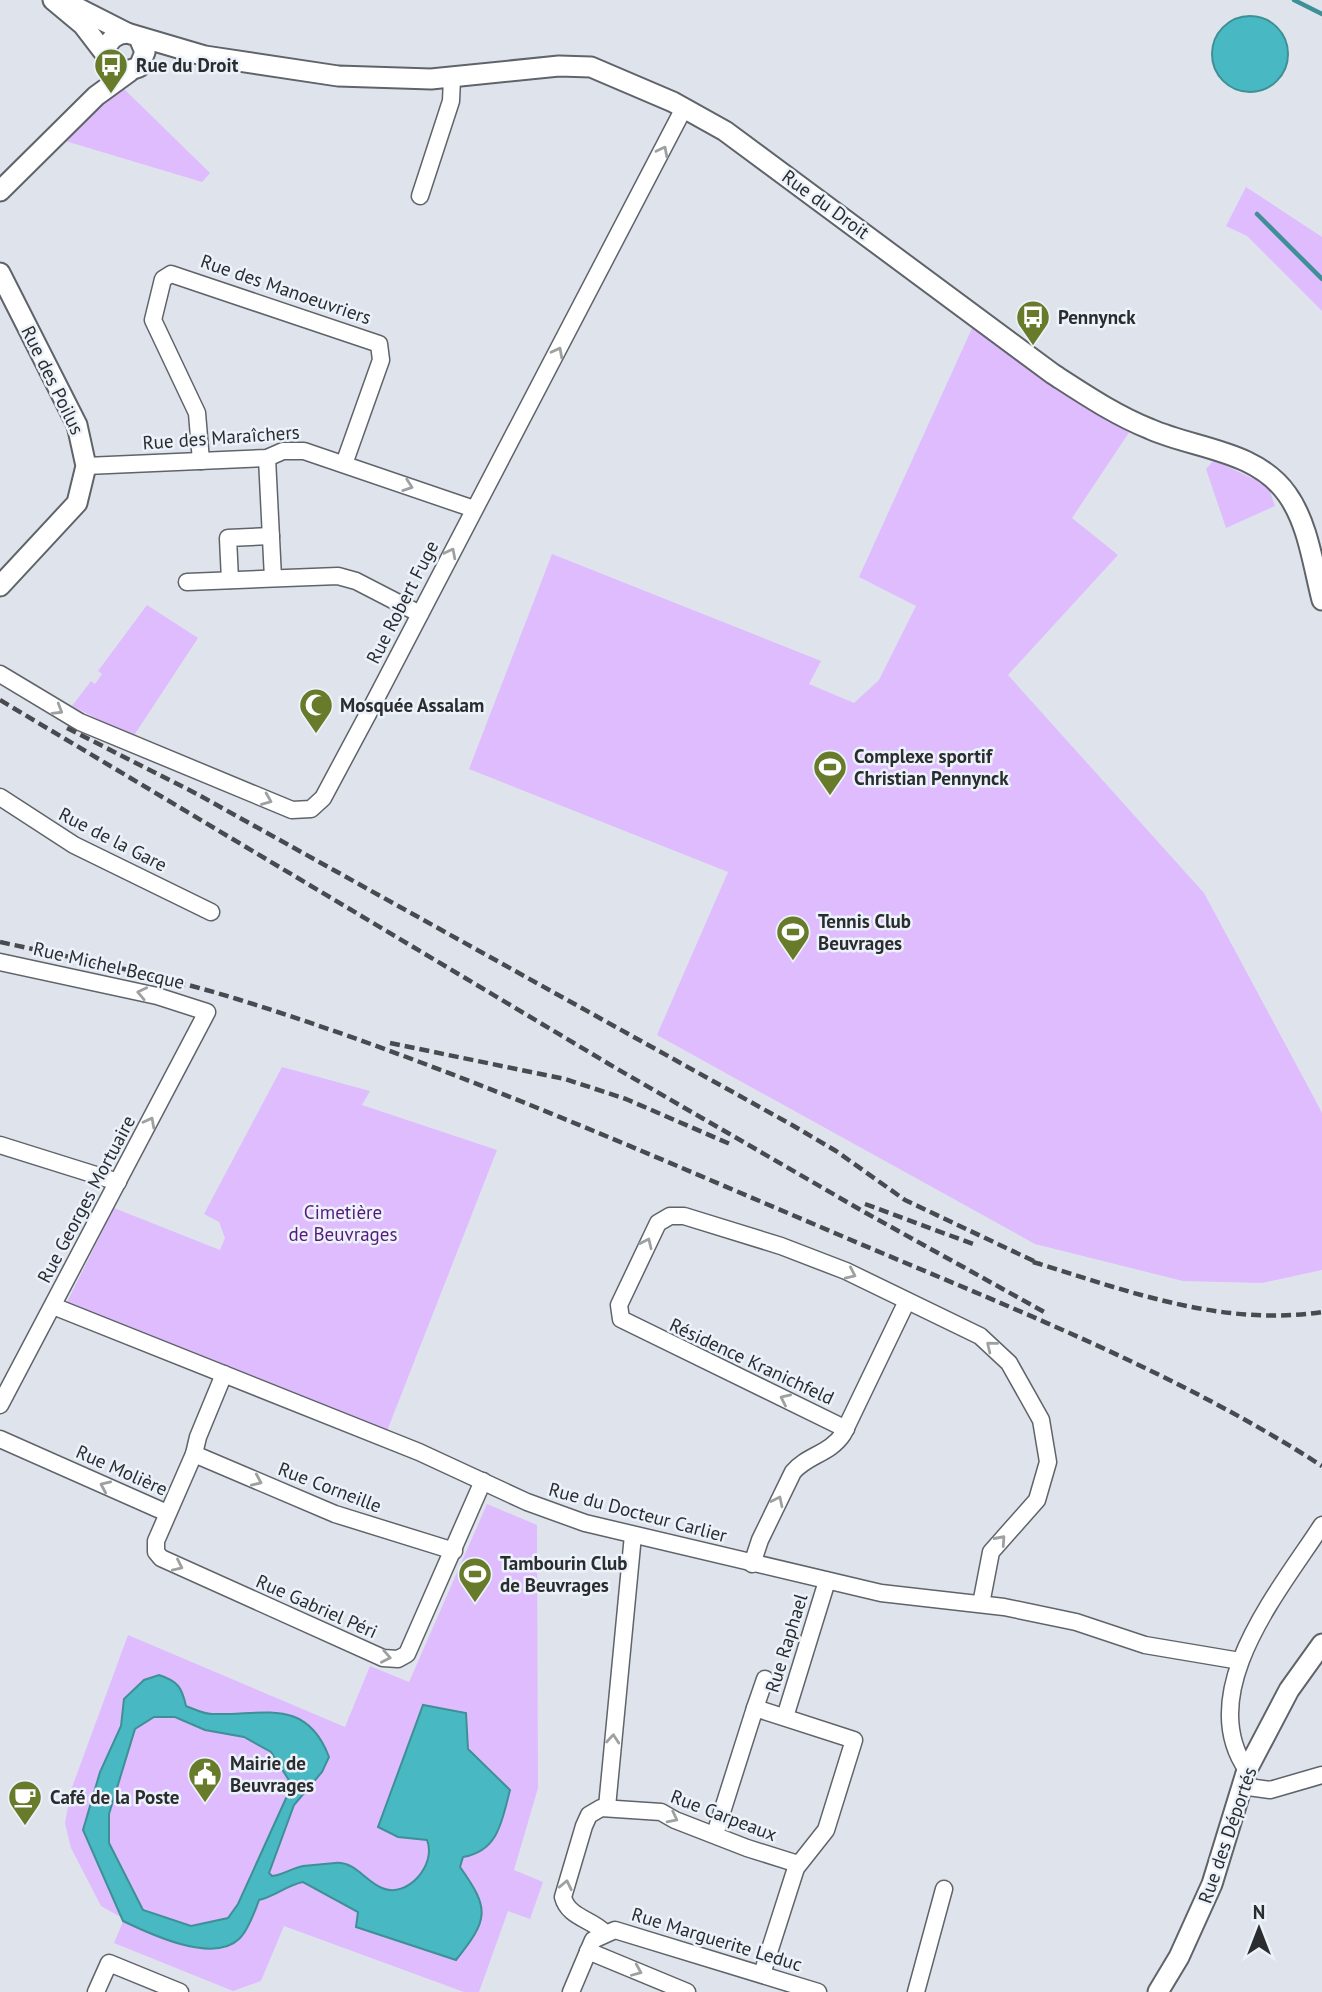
<svg xmlns="http://www.w3.org/2000/svg" width="1322" height="1992" viewBox="0 0 1322 1992" font-family="'PT Sans',sans-serif">
<style>
.green{fill:#dfbcfe}
.water{fill:#48b9c2;stroke:#3f8f96;stroke-width:2;fill-rule:evenodd}
.lines{fill:none;stroke-linecap:round;stroke-linejoin:round}
.stream{stroke:#3f8f96;stroke-width:4.5}
.minor-casing{stroke:#5f646a;stroke-width:19}
.tertiary-casing{stroke:#5f646a;stroke-width:23}
.minor{stroke:#fff;stroke-width:16}
.tertiary{stroke:#fff;stroke-width:19}
.rail{stroke:#474a4e;stroke-width:4.5;stroke-dasharray:10 5;stroke-linecap:butt}
.oneway{stroke:#9fa0a1}
.labels{text-anchor:middle;stroke-width:5;stroke-linejoin:round;paint-order:stroke}
.poi-label{font-size:19px;font-weight:bold;fill:#2a2c2f;stroke:#ecf2f9;text-anchor:start}
.street-label{font-size:19px;fill:#2a2c2f;stroke:#ecf2f9}
.park-label{font-size:19px;fill:#571a7c;stroke:#ecf2f9}
</style>
<rect width="100%" height="100%" fill="#dfe4ec"/>
<g class="green">
<polygon points="121,86 210,173 202,182 62,140"/>
<polygon points="1246,187 1322,237 1322,311 1247,236 1226,226"/>
<polygon points="973,326 1130,431 1072,518 1118,555 1008,675 1204,893 1311,1092 1322,1113 1322,1270 1262,1283 1183,1281 1035,1244 657,1035 728,872 469,769 552,554 821,661 809,684 854,703 879,680 916,606 859,577"/>
<polygon points="1214,460 1268,486 1275,506 1226,528 1206,469"/>
<polygon points="147,605 198,638 133,737 72,706 91,681 95,684 102,674 98,671"/>
<polygon points="282,1067 370,1091 362,1105 497,1150 387,1431 67,1302 114,1208 220,1250 225,1238 219,1222 204,1214"/>
<polygon points="487,1504 537,1525 538,1788 514,1870 543,1882 530,1919 508,1911 479,1992 464,1992 284,1926 261,1981 233,1991 114,1943 124,1919 101,1906 71,1848 65,1823 71,1790 128,1635 345,1727 370,1666 409,1682"/>
</g>
<g class="water">
<circle cx="1250" cy="54" r="38"/>
<path d="M 159,1675 C 178,1681 182,1688 186,1706 C 194,1709 204,1714 212,1714 C 262,1716 306,1696 329,1757 L 322,1772 L 294,1805 L 269,1873 L 272,1876 C 283,1875 292,1868 303,1866 C 313,1865 325,1864 335,1863 C 355,1861 365,1881 382,1888 C 407,1899 437,1865 427,1840 L 398,1837 L 378,1827 L 423,1705 L 466,1713 L 468,1749 L 510,1790 C 502,1820 499,1851 463,1857 L 460,1867 C 490,1909 489,1919 456,1960 L 356,1927 L 358,1912 L 303,1882 C 287,1885 276,1896 259,1900 C 255,1911 248,1931 239,1939 C 213,1964 150,1934 123,1921 L 83,1830 L 100,1772 L 121,1726 L 124,1699 L 144,1680 ZM 154,1717 L 175,1717 L 205,1730 L 244,1737 L 271,1752 L 292,1785 L 238,1904 L 228,1918 L 191,1926 L 143,1910 L 109,1843 L 109,1814 L 135,1729 Z"/>
</g>
<g class="lines">
<g class="stream">
<polyline points="1294,0 1322,14"/>
<polyline points="1257,214 1322,279"/>
</g>
<g class="minor-casing">
<g id="minor">
<polyline points="420,196 451,101 452,78"/>
<polyline points="267,458 273,578"/>
<polyline points="201,461 197,413 153,320 163,279 171,274 379,344 381,360 344,464"/>
<polyline points="86,466 267,458 283,451 304,451 474,509"/>
<polyline points="230,580 228,538 271,536"/>
<polyline points="187,582 338,576 356,581 420,614"/>
<polyline points="0,674 80,722 292,810 311,809 323,798 369,712 684,108"/>
<polyline points="0,797 74,845 211,912"/>
<polyline points="0,962 157,996 207,1012 0,1405"/>
<polyline points="0,1145 118,1182"/>
<polyline points="53,1306 419,1452 527,1502 585,1523 881,1593 1004,1607 1076,1622 1145,1645 1240,1661"/>
<polyline points="224,1374 198,1437 194,1454 156,1541 156,1552 161,1558 383,1658 398,1659 407,1654 483,1481"/>
<polyline points="846,1429 621,1319 619,1305 658,1223 670,1216 684,1216 781,1246 846,1271 980,1336 1009,1363 1041,1420 1048,1462 1037,1500 991,1552 981,1604"/>
<polyline points="0,1439 167,1513"/>
<polyline points="194,1454 335,1514 454,1551"/>
<path d="M 752,1564 L 760,1540 L 793,1472 C 807,1455 830,1454 843,1434 L 907,1301"/>
<polyline points="755,1708 765,1679"/>
<polyline points="785,1717 827,1581"/>
<path d="M 1247,1770 C 1193,1692 1280,1590 1322,1525"/>
<polyline points="1241,1786 1270,1790 1322,1775"/>
<polyline points="607,1807 633,1535"/>
<polyline points="715,1834 755,1708 854,1740 826,1830 796,1868 762,1974"/>
<path d="M 604,1932 C 591,1919 568,1917 563,1897 L 584,1826 L 589,1815 L 601,1808 L 661,1812 L 675,1820 L 747,1848 L 798,1864"/>
<polyline points="588,1951 687,1992"/>
<polyline points="96,1992 109,1963 180,1992"/>
<polyline points="571,1992 593,1940 615,1930 818,1992"/>
<polyline points="916,1992 944,1889"/>
</g>
</g>
<g class="tertiary-casing">
<g id="tertiary">
<polyline points="53,0 83,25 106,55"/>
<polyline points="66,2 127,33"/>
<path d="M 139,38 L 145,52 L 139,67 L 124,72 C 99,66 101,35 127,33 L 205,56 L 338,76 L 431,79 L 559,66 L 591,67 L 673,102 L 725,131 L 1053,374 C 1084,394 1115,415 1150,429 C 1195,449 1256,450 1287,494 C 1308,523 1313,565 1322,600"/>
<polyline points="0,191 96,96 129,72"/>
<polyline points="0,273 77,425 86,466 77,503 0,586"/>
<polyline points="1158,1992 1179,1957 1212,1884 1247,1770 1289,1690 1322,1644"/>
</g>
</g>
<use href="#minor" class="minor"/>
<use href="#tertiary" class="tertiary"/>
<g class="rail">
<polyline points="0,700 614,1067 866,1213 1046,1313"/>
<polyline points="67,728 197,794 792,1125 836,1151 905,1200 1040,1264"/>
<path d="M 0,942 C 79,959 159,975 237,999 C 443,1063 639,1150 837,1234 C 1001,1304 1172,1369 1322,1466"/>
<polyline points="390,1043 565,1079 626,1099 730,1144"/>
<polyline points="865,1204 973,1244"/>
<path d="M 1033,1262 C 1128,1291 1221,1327 1322,1312"/>
</g>
</g>
<defs><path id="oneway-chevron" d="M-2-3.5L2.5 0L-2 3.5" fill="none" stroke-width="1.6" stroke-linecap="round" stroke-linejoin="round" transform="scale(1.75)"/></defs>
<g class="oneway">
<use href="#oneway-chevron" transform="translate(663 151) rotate(-63)"/>
<use href="#oneway-chevron" transform="translate(558 352) rotate(-62)"/>
<use href="#oneway-chevron" transform="translate(408 486) rotate(19)"/>
<use href="#oneway-chevron" transform="translate(451 553) rotate(-63)"/>
<use href="#oneway-chevron" transform="translate(58 710) rotate(31)"/>
<use href="#oneway-chevron" transform="translate(267 800) rotate(22)"/>
<use href="#oneway-chevron" transform="translate(142 993) rotate(-168)"/>
<use href="#oneway-chevron" transform="translate(150 1122) rotate(-62)"/>
<use href="#oneway-chevron" transform="translate(647 1243) rotate(-65)"/>
<use href="#oneway-chevron" transform="translate(851 1274) rotate(25)"/>
<use href="#oneway-chevron" transform="translate(991 1346) rotate(-141)"/>
<use href="#oneway-chevron" transform="translate(785 1399) rotate(-155)"/>
<use href="#oneway-chevron" transform="translate(257 1481) rotate(24)"/>
<use href="#oneway-chevron" transform="translate(105 1486) rotate(-156)"/>
<use href="#oneway-chevron" transform="translate(778 1501) rotate(-64)"/>
<use href="#oneway-chevron" transform="translate(1001 1540) rotate(-48)"/>
<use href="#oneway-chevron" transform="translate(178 1566) rotate(25)"/>
<use href="#oneway-chevron" transform="translate(386 1657) rotate(11)"/>
<use href="#oneway-chevron" transform="translate(613 1739) rotate(-85)"/>
<use href="#oneway-chevron" transform="translate(673 1818) rotate(27)"/>
<use href="#oneway-chevron" transform="translate(566 1885) rotate(-78)"/>
<use href="#oneway-chevron" transform="translate(637 1971) rotate(23)"/>
</g>
<defs>
<g id="bus-pin" transform="scale(1.75)"><path d="M0 17L-7.5 6A9.5 9.5 0 1 1 7.5 6Z" fill="#677b2a" stroke="#ecf2f9"/><path d="M-5-6H5V4H4V6H2V4H-2V6H-4V4H-5ZM-3.5-4V0h7V-4ZM-3.5 1.2v1.5H-2V1.2ZM2 1.2v1.5H3.5V1.2Z" fill="#fff"/></g>
<g id="mosque-pin" transform="scale(1.75)"><path d="M0 17L-7.5 6A9.5 9.5 0 1 1 7.5 6Z" fill="#677b2a" stroke="#ecf2f9"/><path d="M3.5-4.9A6 6 0 1 0 3.5 4.9A5 5 0 1 1 3.5-4.9Z" fill="#fff"/></g>
<g id="stadium-pin" transform="scale(1.75)"><path d="M0 17L-7.5 6A9.5 9.5 0 1 1 7.5 6Z" fill="#677b2a" stroke="#ecf2f9"/><path d="M0-5a6.5 5 0 1 0 0 10a6.5 5 0 1 0 0-10ZM-3.5-1.8h7v3.6h-7Z" fill="#fff"/></g>
<g id="civic-pin" transform="scale(1.75)"><path d="M0 17L-7.5 6A9.5 9.5 0 1 1 7.5 6Z" fill="#677b2a" stroke="#ecf2f9"/><path d="M-.6-6.5H3V-4.5H.6V-3L4-1V1h2V6H-6V1h2V-1L-.6-3ZM-1.2 2.5V6h2.4V2.5Z" fill="#fff"/></g>
<g id="cafe-pin" transform="scale(1.75)"><path d="M0 17L-7.5 6A9.5 9.5 0 1 1 7.5 6Z" fill="#677b2a" stroke="#ecf2f9"/><path d="M-5.5-4.5H6V0H3Q3 3.5 0 3.5H-2.5Q-5.5 3.5-5.5 0ZM3-3.2v2h1.7v-2ZM-6 4.5H4V6H-6Z" fill="#fff"/></g>
</defs>
<g fill-rule="evenodd">
<use href="#bus-pin" x="111" y="65"/>
<use href="#bus-pin" x="1033" y="317"/>
<use href="#mosque-pin" x="316" y="705"/>
<use href="#stadium-pin" x="830" y="767"/>
<use href="#stadium-pin" x="793" y="932"/>
<use href="#stadium-pin" x="475" y="1574"/>
<use href="#civic-pin" x="205" y="1774"/>
<use href="#cafe-pin" x="25" y="1797"/>
</g>
<g class="labels">
<g class="poi-label">
<text x="136" y="72">Rue du Droit</text>
<text x="1058" y="324">Pennynck</text>
<text x="340" y="712">Mosquée Assalam</text>
<text x="854" y="763">Complexe sportif<tspan x="854" dy="22">Christian Pennynck</tspan></text>
<text x="818" y="928">Tennis Club<tspan x="818" dy="22">Beuvrages</tspan></text>
<text x="500" y="1570">Tambourin Club<tspan x="500" dy="22">de Beuvrages</tspan></text>
<text x="230" y="1770">Mairie de<tspan x="230" dy="22">Beuvrages</tspan></text>
<text x="50" y="1804">Café de la Poste</text>
</g>
<g class="street-label">
<text transform="translate(826 204) rotate(36)" y="7">Rue du Droit</text>
<text transform="translate(286 289) rotate(19)" y="7">Rue des Manoeuvriers</text>
<text transform="translate(53 380) rotate(64)" y="7">Rue des Poilus</text>
<text transform="translate(221 437) rotate(-4)" y="7">Rue des Maraîchers</text>
<text transform="translate(402 602) rotate(-63)" y="7">Rue Robert Fuge</text>
<text transform="translate(113 839) rotate(27)" y="7">Rue de la Gare</text>
<text transform="translate(109 965) rotate(13)" y="7">Rue Michel Becque</text>
<text transform="translate(86 1199) rotate(-62)" y="7">Rue Georges Mortuaire</text>
<text transform="translate(752 1361) rotate(25)" y="7">Résidence Kranichfeld</text>
<text transform="translate(122 1470) rotate(24)" y="7">Rue Molière</text>
<text transform="translate(330 1487) rotate(21)" y="7">Rue Corneille</text>
<text transform="translate(638 1512) rotate(15)" y="7">Rue du Docteur Carlier</text>
<text transform="translate(317 1606) rotate(24)" y="7">Rue Gabriel Péri</text>
<text transform="translate(786 1643) rotate(-73)" y="7">Rue Raphael</text>
<text transform="translate(724 1815) rotate(21)" y="7">Rue Carpeaux</text>
<text transform="translate(1227 1835) rotate(-71)" y="7">Rue des Déportés</text>
<text transform="translate(717 1939) rotate(17)" y="7">Rue Marguerite Leduc</text>
</g>
<g class="park-label">
<text x="343" y="1219">Cimetière<tspan x="343" dy="22">de Beuvrages</tspan></text>
</g>
</g>
<g transform="translate(1259 1929)" stroke="#ecf2f9" stroke-width="5" paint-order="stroke">
<path d="M0-5L12 26L0 18L-12 26Z" fill="#2a2c2f"/>
<text y="-10" font-size="19" font-weight="bold" text-anchor="middle" fill="#2a2c2f">N</text>
</g>
</svg>
